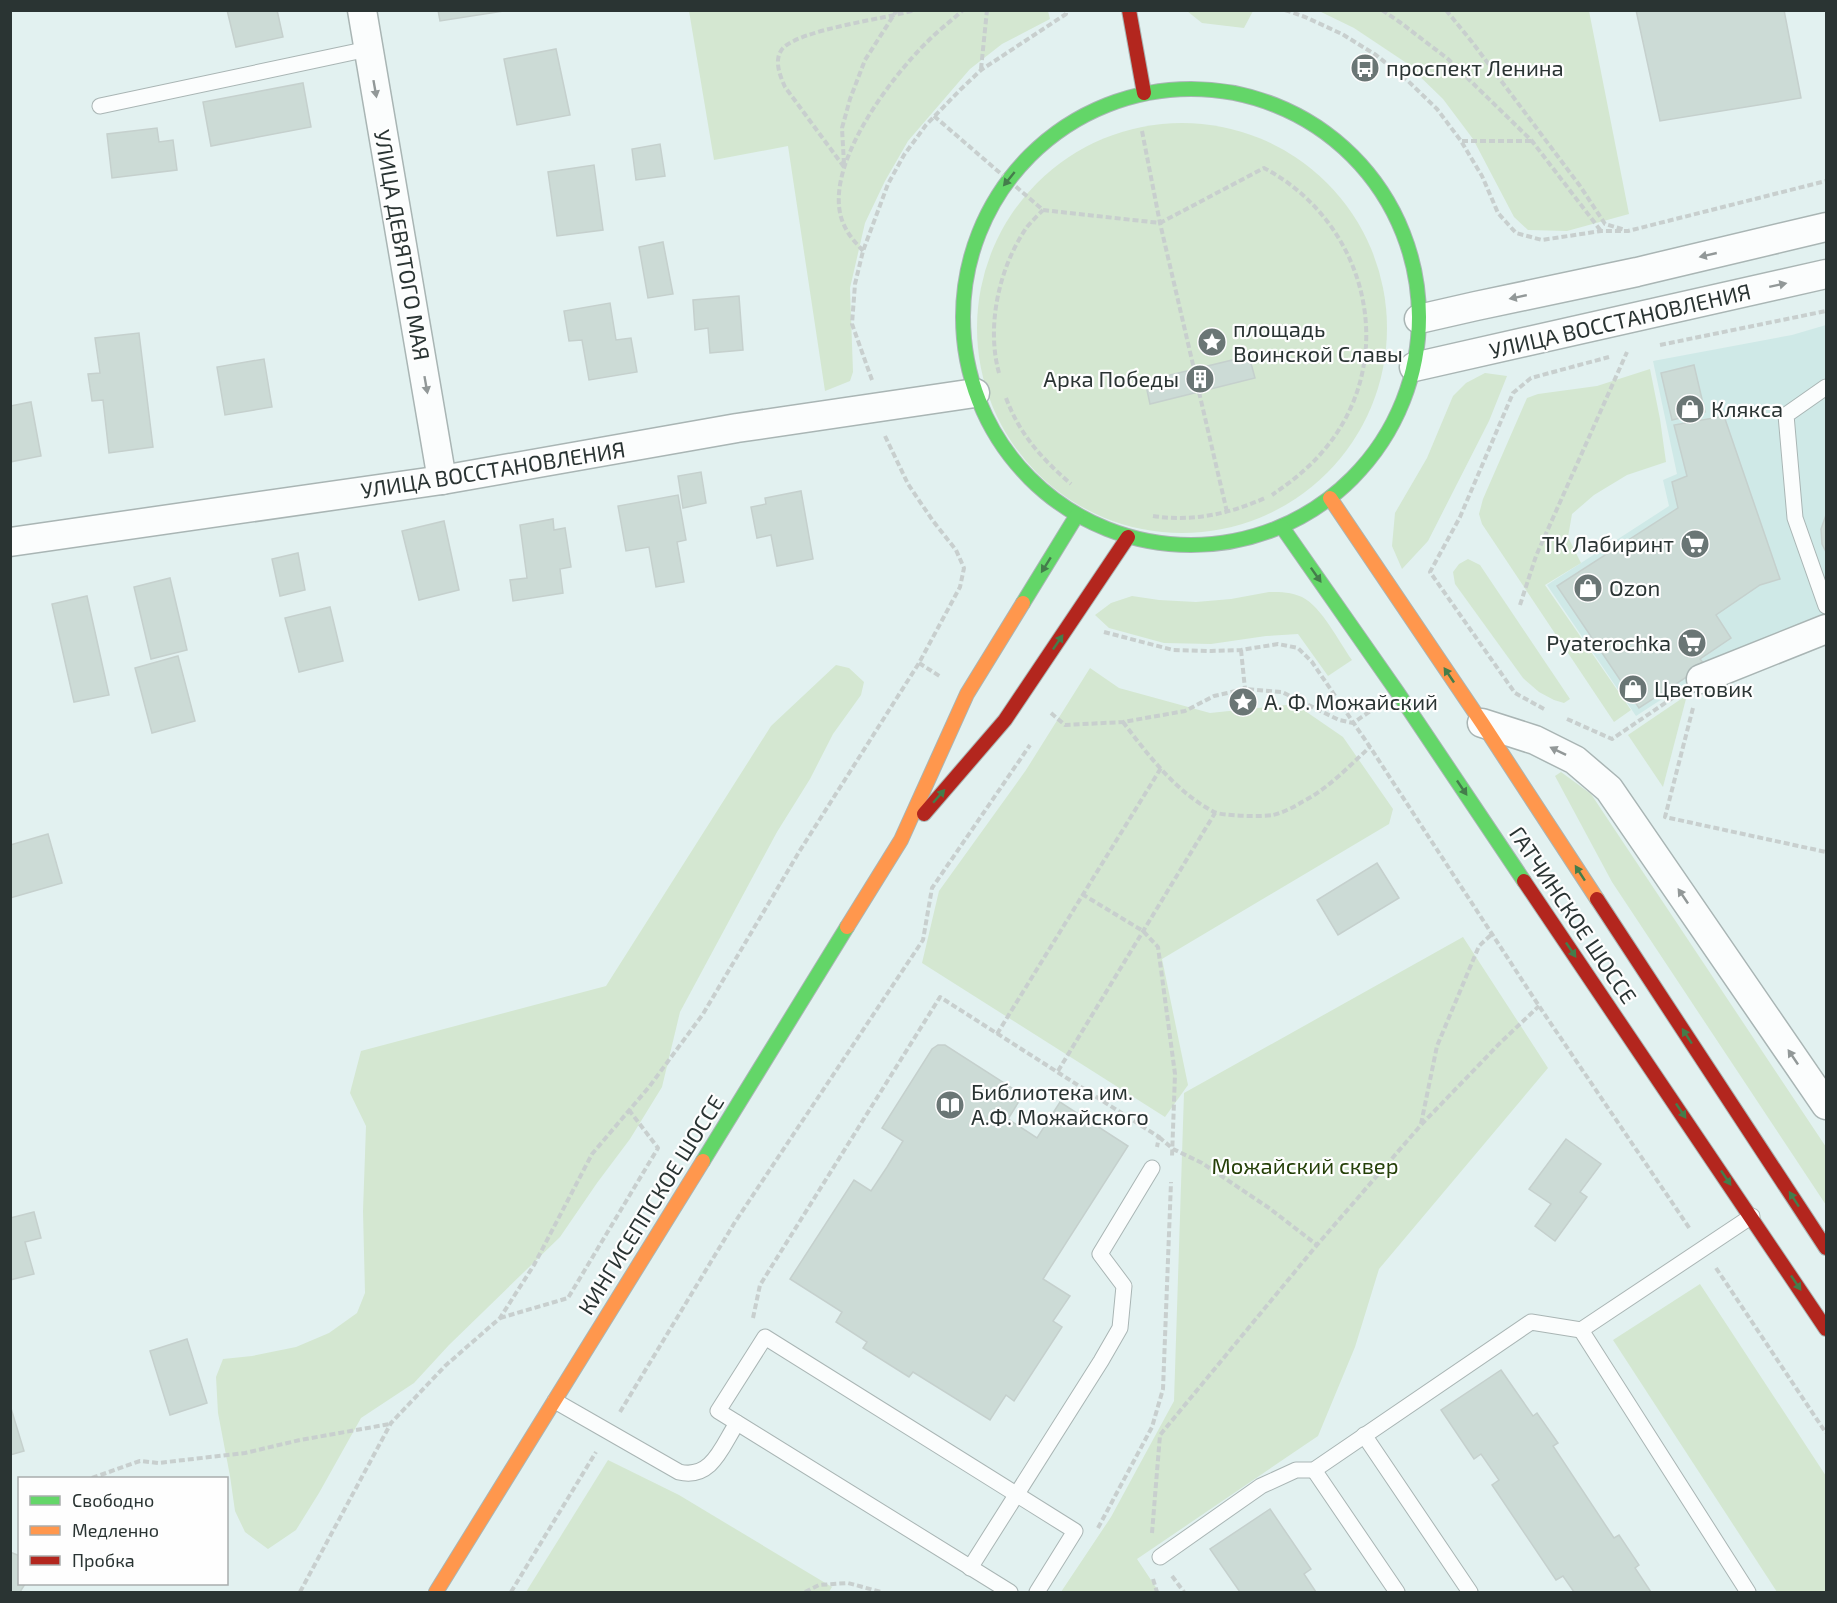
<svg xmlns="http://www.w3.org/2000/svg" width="1837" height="1603" viewBox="0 0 1837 1603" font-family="'Exo 2',sans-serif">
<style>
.built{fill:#cfe9e7}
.green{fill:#d4e7d1}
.building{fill:#ccdbd6;stroke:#c5d0cd;stroke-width:1.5}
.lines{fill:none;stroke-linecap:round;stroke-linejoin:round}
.lane-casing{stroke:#a9b5b4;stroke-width:17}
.street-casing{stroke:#a9b5b4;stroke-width:31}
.fast-casing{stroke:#a9b5b4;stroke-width:16}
.slow-casing{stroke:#a9b5b4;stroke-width:16}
.jam-casing{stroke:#a9b5b4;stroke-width:16}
.path{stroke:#c8cfce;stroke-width:4;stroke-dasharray:6 3;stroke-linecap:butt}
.lane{stroke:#fbfdfd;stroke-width:15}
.street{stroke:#fbfdfd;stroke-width:28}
.fast{stroke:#63d668;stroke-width:14}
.slow{stroke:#ff974d;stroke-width:14}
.jam{stroke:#b3261e;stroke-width:14}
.oneway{fill:#929898}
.oneway2{fill:#447d4b}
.labels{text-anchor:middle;stroke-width:4.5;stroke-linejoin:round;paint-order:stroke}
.poi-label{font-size:22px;fill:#2a3433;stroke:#fefefe;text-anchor:start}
.street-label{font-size:22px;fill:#2a3433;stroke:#fefefe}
.park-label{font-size:22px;fill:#254008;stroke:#fefefe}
</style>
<rect width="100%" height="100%" fill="#e2f1f0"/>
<polygon class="built" points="1826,325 1826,621 1705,671 1636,716 1547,585 1669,506 1663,480 1677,474 1653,361 1792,335"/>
<g class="green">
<polygon points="689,11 1048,11 1050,19 1002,44 970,69 908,141 885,181 865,223 850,288 853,372 850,381 825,391 788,146 714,160"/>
<polygon points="1187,11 1253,11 1244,28 1202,23"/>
<polygon points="1589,11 1629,214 1567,231 1528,230 1514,217 1473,139 1443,99 1405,62 1354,28 1319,11"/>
<circle cx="1182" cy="328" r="205"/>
<polygon points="1650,369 1660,419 1666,462 1627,475 1594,495 1572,514 1568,537 1581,563 1545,585 1631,710 1614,722 1482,524 1479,514 1483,499 1527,398 1538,394 1597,386"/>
<polygon points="1485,373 1507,376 1489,421 1428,541 1402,569 1392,546 1395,513 1427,458 1453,396 1466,383"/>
<polygon points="1468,559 1480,565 1570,699 1564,703 1554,700 1539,692 1523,678 1455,584 1453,572 1459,564"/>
<path d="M 1269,592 C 1281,592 1291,592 1302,597 C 1322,607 1339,642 1352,660 L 1328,676 L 1298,634 L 1266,636 L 1211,644 L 1164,643 L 1109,628 L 1095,615 L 1111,603 L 1132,596 L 1159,600 L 1196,602 L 1231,599 Z"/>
<polygon points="836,665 849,668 864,682 861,695 833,734 810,779 777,832 680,1012 662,1087 630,1139 597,1183 560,1237 449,1345 414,1383 361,1418 319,1493 296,1530 268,1549 245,1532 235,1511 230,1476 218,1413 216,1377 223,1359 252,1356 296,1347 329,1333 357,1313 365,1293 363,1211 366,1126 350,1093 361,1051 606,986 771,726"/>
<polygon points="1090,668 1119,688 1210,713 1295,704 1343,737 1393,809 1389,824 1162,959 1188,1085 1165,1117 922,963 939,891 1026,770"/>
<polygon points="1687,695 1663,787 1628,735"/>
<polygon points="1561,772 1591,794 1826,1147 1826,1205 1612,882 1555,776"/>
<polygon points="1463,937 1548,1068 1379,1269 1355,1347 1318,1436 1137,1559 1159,1592 1061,1592 1111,1517 1174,1401 1184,1093"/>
<polygon points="1700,1284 1826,1476 1826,1592 1777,1592 1613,1340"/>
<polygon points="608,1460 679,1495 832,1587 829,1592 526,1592"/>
</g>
<g class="building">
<polygon points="227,10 277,10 283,37 236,47"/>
<polygon points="438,10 503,10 503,11 440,21"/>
<polygon points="1636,10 1784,10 1801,98 1660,121"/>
<polygon points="556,49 570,115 517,125 504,59"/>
<polygon points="303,83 311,127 211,146 203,102"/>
<polygon points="157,128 159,142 173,140 177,170 112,178 107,134"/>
<polygon points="660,144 665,176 636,180 632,149"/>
<polygon points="594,165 603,230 557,236 548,172"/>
<polygon points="663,242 673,294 648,298 639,247"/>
<polygon points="739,296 743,350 710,353 708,328 695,330 693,300"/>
<polygon points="610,303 616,340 631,338 637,372 589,380 582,340 569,341 564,311"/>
<polygon points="139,333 153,447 109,453 103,400 92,401 88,374 100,373 95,338"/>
<polygon points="1249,356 1255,378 1150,404 1145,381"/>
<polygon points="264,359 272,407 225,415 217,367"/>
<polygon points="1694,365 1705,412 1672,420 1661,373"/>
<polygon points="31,402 41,456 10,462 10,406"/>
<polygon points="1724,416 1780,579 1760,585 1716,615 1731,638 1700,659 1705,665 1639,708 1557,586 1678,508 1672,482 1687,476 1674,425"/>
<polygon points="701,472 706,503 683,508 678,476"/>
<polygon points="801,491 813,559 777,566 771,535 757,538 751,507 766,504 765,498"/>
<polygon points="678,495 686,540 677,542 684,582 656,587 649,547 626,551 618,506"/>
<polygon points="1826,515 1826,552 1822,544 1821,529"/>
<polygon points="553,519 554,530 565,528 571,567 560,569 563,593 513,601 510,580 527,578 520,525"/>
<polygon points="444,521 459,590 419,600 402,531"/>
<polygon points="298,553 305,590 280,596 272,559"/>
<polygon points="170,578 187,650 151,659 134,587"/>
<polygon points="87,596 109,695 74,702 52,604"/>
<polygon points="330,607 343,661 299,672 285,618"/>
<polygon points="178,656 195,721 152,733 135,668"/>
<polygon points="48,834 62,883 10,898 10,845"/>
<polygon points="1377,863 1399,898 1338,935 1317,900"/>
<polygon points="938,1045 945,1045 1023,1095 1008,1119 1037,1138 1060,1102 1128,1146 1043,1279 1070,1296 1053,1321 1062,1327 1014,1401 1006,1395 990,1420 913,1372 909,1377 863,1348 867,1342 836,1322 842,1312 790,1279 854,1180 871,1191 887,1167 903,1141 882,1128 932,1049"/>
<polygon points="1566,1139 1601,1164 1580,1192 1587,1197 1555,1241 1535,1226 1551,1204 1529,1189"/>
<polygon points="34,1212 41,1238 25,1242 34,1274 10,1280 10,1218"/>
<polygon points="187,1339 207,1403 170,1415 150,1351"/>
<polygon points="1501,1370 1533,1416 1537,1413 1558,1443 1553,1446 1614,1538 1619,1535 1639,1565 1635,1568 1651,1592 1574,1592 1563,1576 1556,1580 1492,1485 1499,1480 1481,1454 1474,1459 1441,1410"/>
<polygon points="10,1405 24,1451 10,1455"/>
<polygon points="1270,1509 1311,1569 1304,1574 1316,1592 1240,1592 1210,1549"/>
<polygon points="10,1552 20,1556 20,1584 25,1584 20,1592 10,1592"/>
</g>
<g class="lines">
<g class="lane-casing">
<g id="lane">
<polyline points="100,106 368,49"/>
<polyline points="1826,387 1786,415 1795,518 1826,606"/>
<polyline points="1581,1330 1748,1592"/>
<path d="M 555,1401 L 679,1472 C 712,1480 722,1446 737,1423"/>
<polyline points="1364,1435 1470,1592"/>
<polyline points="1314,1470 1397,1592"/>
<polyline points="1160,1557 1261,1486 1296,1470 1314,1470 1531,1322 1581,1330 1752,1216"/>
<polyline points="970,1568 1101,1361 1120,1328 1124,1286 1100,1254 1152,1168"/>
<polyline points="1010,1592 718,1411 765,1337 1075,1531 1037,1592"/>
</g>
</g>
<g class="street-casing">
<g id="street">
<polyline points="362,10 442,480"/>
<polyline points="1419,319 1476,306 1637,272 1826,227"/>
<polyline points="1414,367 1826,274"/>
<polyline points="10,542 442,480 737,428 975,393"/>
<polyline points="1701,679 1826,629"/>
<polyline points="1482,723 1535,740 1575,760 1609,789 1826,1105"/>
</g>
</g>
<g class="fast-casing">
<g id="fast">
<circle cx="1191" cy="317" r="228"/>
<polyline points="1282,527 1398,693 1524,881"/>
<polyline points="1023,603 1077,515"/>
<polyline points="703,1161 847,927"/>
</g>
</g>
<g class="slow-casing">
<g id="slow">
<polyline points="1330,498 1482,723 1597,899"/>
<polyline points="847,927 901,840 967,694 1023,603"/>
<polyline points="436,1592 703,1161"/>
</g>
</g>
<g class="jam-casing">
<g id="jam">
<polyline points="1129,10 1144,93"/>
<polyline points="924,814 1005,720 1128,537"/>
<polyline points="1524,881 1826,1329"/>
<polyline points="1597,899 1826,1248"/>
</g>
</g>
<g class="path">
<polyline points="1285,10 1305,17 1342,34 1376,55 1408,81 1437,109 1461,141 1482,176 1498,213 1516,233 1542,240 1601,231 1628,231 1826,181"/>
<polyline points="1382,10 1401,23 1448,59 1532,141 1601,231"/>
<polyline points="1446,10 1472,42 1580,186 1605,224 1625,230"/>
<polyline points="981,69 987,10"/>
<path d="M 934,116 L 1043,210 L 1160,223 L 1264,168 C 1368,223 1401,359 1324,450 C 1309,468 1291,482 1272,495"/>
<polyline points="1142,131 1160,223 1194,369"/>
<polyline points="1462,141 1532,141"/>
<polyline points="844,164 842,128 850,99 865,60 897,10"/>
<path d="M 844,167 L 785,87 C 780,76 773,59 783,48 C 802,29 885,19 915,10"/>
<path d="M 863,251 C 857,244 850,237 846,229 C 815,175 891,77 928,41 C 939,30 951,21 963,10"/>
<polyline points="1660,345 1826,311"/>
<path d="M 999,373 C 986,326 999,267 1027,227 C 1032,221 1038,215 1043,210"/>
<polyline points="872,380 852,324 855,284 863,251 888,184 904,155 926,125 960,90 981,70 1066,14 1066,10"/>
<polyline points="1199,392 1227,512"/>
<path d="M 1006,398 C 1020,435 1042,459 1071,484"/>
<path d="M 1153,516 C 1192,522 1229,514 1265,498"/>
<polyline points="1520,605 1536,556 1627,352"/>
<polyline points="1104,632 1173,650 1211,651 1241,650 1278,644 1298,648 1312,662 1370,747 1539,1006 1690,1229"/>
<polyline points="1241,650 1245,689"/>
<polyline points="919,663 941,677"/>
<polyline points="1693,708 1665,817 1826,852"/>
<polyline points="1544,709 1515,693 1430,572 1460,517 1513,393 1531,378 1609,357"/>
<polyline points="1051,713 1065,725 1123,722 1185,711 1214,696 1245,689 1282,692 1339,720 1353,723 1372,710"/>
<polyline points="1567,719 1612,739 1677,695"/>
<path d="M 1123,722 C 1148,755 1176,792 1214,812 C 1222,816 1263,817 1273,815 C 1282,813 1294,807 1302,802 C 1328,789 1349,766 1370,747"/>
<polyline points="1082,894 1143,931 1158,947 1175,1074 1172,1157"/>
<polyline points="997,1034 1161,768"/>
<polyline points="1058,1071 1215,813"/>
<polyline points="1421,1124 1437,1046 1479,946 1492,934"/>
<polyline points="1159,1137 1173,1149 1202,1163 1269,1208 1317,1245"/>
<polyline points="1716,1268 1826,1433"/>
<polyline points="500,1318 568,1298 658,1148 629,1110"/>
<polyline points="753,1318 760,1285 940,997 1159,1137 1157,1147"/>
<polyline points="620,1412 735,1222 923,940 932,888 1030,745"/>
<polyline points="92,1478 140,1461 158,1463 245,1453 300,1440 390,1424"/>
<polyline points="1098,1528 1152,1427 1163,1389 1171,1182"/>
<polyline points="1152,1533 1160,1435 1317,1245 1421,1125 1500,1043 1539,1006"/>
<polyline points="1172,1576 1184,1592"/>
<polyline points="1153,1579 1157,1592"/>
<polyline points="300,1592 391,1423 445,1366 500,1318 534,1265 592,1154 649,1087 703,1014 799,852 919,663 960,587 964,568 956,550 933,521 908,484 885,436"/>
<polyline points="511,1592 596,1452"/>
<polyline points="805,1592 819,1585 848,1583 881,1592"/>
</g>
<use href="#lane" class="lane"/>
<use href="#street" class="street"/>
<use href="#fast" class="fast"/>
<use href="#slow" class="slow"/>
<use href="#jam" class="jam"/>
</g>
<defs><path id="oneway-solid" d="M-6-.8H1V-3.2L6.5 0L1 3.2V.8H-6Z" transform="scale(1.5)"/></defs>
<g class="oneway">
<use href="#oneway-solid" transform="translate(375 89) rotate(80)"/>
<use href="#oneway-solid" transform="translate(1708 255) rotate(167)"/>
<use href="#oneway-solid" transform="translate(1778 285) rotate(-12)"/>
<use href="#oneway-solid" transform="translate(1518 297) rotate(168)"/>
<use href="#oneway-solid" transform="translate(426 385) rotate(80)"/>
<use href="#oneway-solid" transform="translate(1558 751) rotate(-154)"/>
<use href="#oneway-solid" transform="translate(1683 896) rotate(-124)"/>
<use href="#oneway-solid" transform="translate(1793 1057) rotate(-124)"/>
</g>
<g class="oneway2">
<use href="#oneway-solid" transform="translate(1009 179) rotate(129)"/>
<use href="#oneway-solid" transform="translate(1046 565) rotate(122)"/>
<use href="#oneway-solid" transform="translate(1316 575) rotate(55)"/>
<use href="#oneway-solid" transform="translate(1058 642) rotate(-56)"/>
<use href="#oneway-solid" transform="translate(1449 675) rotate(-124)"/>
<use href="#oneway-solid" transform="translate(1462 788) rotate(56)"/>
<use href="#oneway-solid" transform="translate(939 796) rotate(-49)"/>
<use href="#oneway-solid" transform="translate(1580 873) rotate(-123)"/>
<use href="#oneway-solid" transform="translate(1571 950) rotate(56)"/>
<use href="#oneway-solid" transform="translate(1687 1036) rotate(-123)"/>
<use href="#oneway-solid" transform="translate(1681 1111) rotate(56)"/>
<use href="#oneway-solid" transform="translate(1726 1178) rotate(56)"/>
<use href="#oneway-solid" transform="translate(1794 1199) rotate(-123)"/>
<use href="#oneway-solid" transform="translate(1796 1283) rotate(56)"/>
</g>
<defs>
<g id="bus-disc" transform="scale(1.5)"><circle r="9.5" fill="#6a7675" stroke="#fefefe"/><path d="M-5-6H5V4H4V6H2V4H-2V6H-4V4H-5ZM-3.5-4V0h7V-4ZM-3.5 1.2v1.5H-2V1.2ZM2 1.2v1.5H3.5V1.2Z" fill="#fff"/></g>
<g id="sight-disc" transform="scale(1.5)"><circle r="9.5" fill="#6a7675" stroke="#fefefe"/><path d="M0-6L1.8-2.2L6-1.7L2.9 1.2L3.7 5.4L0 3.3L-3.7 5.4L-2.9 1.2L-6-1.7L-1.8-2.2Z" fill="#fff"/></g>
<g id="building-disc" transform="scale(1.5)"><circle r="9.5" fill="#6a7675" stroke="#fefefe"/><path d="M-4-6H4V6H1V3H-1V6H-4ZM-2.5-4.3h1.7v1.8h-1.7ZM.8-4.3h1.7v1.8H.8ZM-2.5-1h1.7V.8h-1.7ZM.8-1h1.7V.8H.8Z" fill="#fff"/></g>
<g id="shop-disc" transform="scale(1.5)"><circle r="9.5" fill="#6a7675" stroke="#fefefe"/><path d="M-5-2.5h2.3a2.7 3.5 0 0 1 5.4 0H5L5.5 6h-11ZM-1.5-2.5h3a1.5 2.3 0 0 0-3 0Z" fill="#fff"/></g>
<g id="supermarket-disc" transform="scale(1.5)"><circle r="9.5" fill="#6a7675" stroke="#fefefe"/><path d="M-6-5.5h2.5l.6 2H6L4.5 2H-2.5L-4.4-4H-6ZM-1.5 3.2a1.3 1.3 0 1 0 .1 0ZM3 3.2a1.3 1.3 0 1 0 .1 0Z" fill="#fff"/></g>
<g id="library-disc" transform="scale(1.5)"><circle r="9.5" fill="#6a7675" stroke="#fefefe"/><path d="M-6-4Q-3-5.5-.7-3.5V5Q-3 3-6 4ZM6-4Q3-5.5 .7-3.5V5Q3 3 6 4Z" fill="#fff"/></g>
</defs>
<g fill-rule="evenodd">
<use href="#bus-disc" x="1365" y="68"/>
<use href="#sight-disc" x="1212" y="342"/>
<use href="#building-disc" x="1200" y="379"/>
<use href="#shop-disc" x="1690" y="409"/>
<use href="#supermarket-disc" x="1695" y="544"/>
<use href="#shop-disc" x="1588" y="588"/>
<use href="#supermarket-disc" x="1692" y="643"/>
<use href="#shop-disc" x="1633" y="689"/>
<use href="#sight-disc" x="1243" y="702"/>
<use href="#library-disc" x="950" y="1105"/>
</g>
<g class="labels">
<g class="poi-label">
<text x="1386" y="76">проспект Ленина</text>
<text x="1233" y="337">площадь<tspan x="1233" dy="25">Воинской Славы</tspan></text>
<text x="1179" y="387" text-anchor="end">Арка Победы</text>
<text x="1711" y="417">Клякса</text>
<text x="1674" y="552" text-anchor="end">ТК Лабиринт</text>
<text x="1609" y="596">Ozon</text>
<text x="1671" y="651" text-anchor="end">Pyaterochka</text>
<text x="1654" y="697">Цветовик</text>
<text x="1264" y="710">А. Ф. Можайский</text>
<text x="971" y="1100">Библиотека им.<tspan x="971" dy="25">А.Ф. Можайского</tspan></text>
</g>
<g class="street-label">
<text transform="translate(402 245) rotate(80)" y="8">УЛИЦА ДЕВЯТОГО МАЯ</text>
<text transform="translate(1620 321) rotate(-13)" y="8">УЛИЦА ВОССТАНОВЛЕНИЯ</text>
<text transform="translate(493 470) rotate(-9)" y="8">УЛИЦА ВОССТАНОВЛЕНИЯ</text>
<text transform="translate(1573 915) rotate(56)" y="8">ГАТЧИНСКОЕ ШОССЕ</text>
<text transform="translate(651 1205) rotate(-58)" y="8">КИНГИСЕППСКОЕ ШОССЕ</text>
</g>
<g class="park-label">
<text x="1305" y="1174">Можайский сквер</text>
</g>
</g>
<rect width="1837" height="1603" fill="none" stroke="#2a3433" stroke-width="24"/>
<rect x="18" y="1477" width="210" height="108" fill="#fefefe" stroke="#a9adad" stroke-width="1.5"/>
<rect x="30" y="1496" width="30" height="9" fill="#63d668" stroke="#a9adad" stroke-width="1.5"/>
<text x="72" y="1507" font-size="18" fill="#2a3433">Свободно</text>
<rect x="30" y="1526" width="30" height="9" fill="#ff974d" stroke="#a9adad" stroke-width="1.5"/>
<text x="72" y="1537" font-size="18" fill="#2a3433">Медленно</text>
<rect x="30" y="1556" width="30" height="9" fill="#b3261e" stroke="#a9adad" stroke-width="1.5"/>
<text x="72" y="1567" font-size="18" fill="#2a3433">Пробка</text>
</svg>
